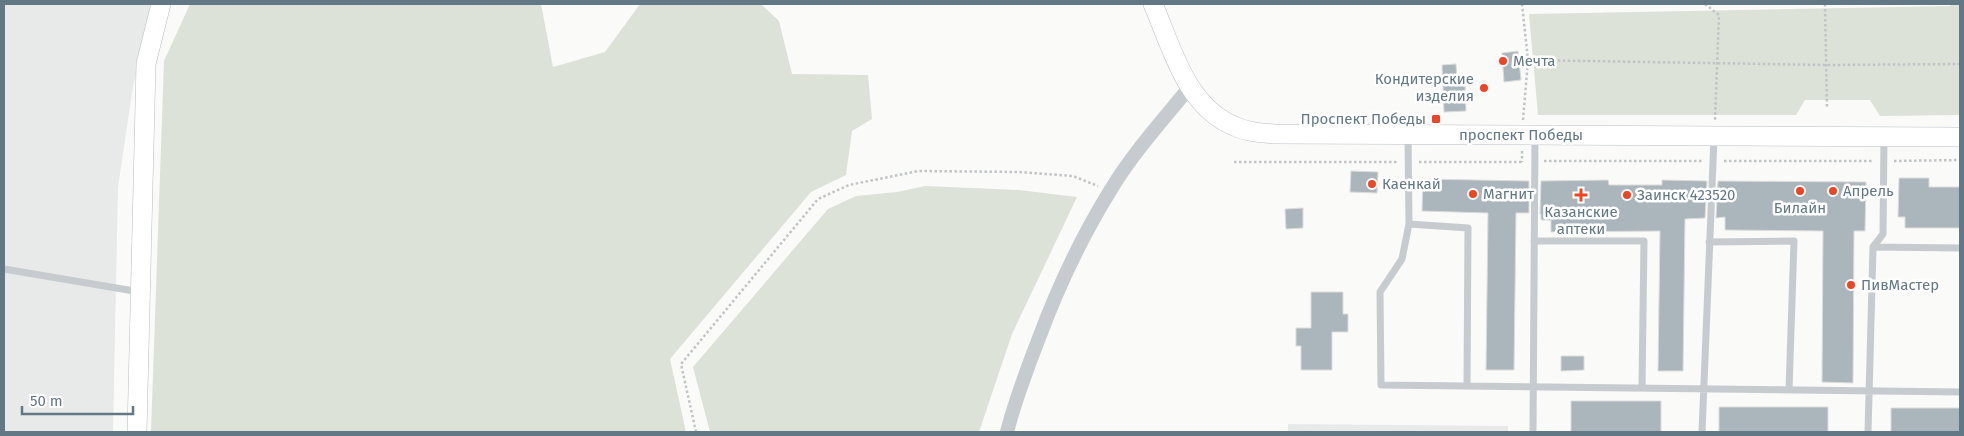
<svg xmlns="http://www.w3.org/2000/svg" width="1964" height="436" font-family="'Fira Sans',sans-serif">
<rect width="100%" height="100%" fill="#fafaf8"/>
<path fill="#e8eae9" d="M 4,4 L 153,4 L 133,87 L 118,187 L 113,432 L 4,432 Z
M 1288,424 L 1508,426 L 1508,432 L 1288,432 Z"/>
<path fill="#dce2d8" d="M 190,4 L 541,4 L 553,67 L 605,52 L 640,4 L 761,4 L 779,21 L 792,74 L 868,75 L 872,119 L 852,131 L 846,175 L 811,192 L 670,359 L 686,432 L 151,432 L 164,61 Z
M 1952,4 L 1960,4 L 1960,115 L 1880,116 L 1870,100 L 1805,100 L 1796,115 L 1538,115 L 1529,14 L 1950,6 Z
M 925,186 L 1019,190 L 1077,197 L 1012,334 L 979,432 L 710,432 L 693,367 L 828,209 L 856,196 L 897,192 Z"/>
<path fill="#abb6bc" stroke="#dcdcda" d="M 1518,51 L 1521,80 L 1504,82 L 1502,53 Z
M 1456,64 L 1457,83 L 1465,82 L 1466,111 L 1444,112 L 1442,65 Z
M 1351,171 L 1378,172 L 1377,193 L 1350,192 Z
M 1899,178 L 1929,178 L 1929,187 L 1960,187 L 1960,228 L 1905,228 L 1905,217 L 1898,217 Z
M 1423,179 L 1529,181 L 1529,213 L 1516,213 L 1514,370 L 1486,370 L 1488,213 L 1422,211 Z
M 1608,180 L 1609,185 L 1662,185 L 1662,180 L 1707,181 L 1705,218 L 1685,219 L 1683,371 L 1658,371 L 1660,231 L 1551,232 L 1551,220 L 1541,220 L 1541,214 L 1540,214 L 1541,181 Z
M 1718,181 L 1866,182 L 1865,231 L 1854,231 L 1853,383 L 1822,382 L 1823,231 L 1725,230 L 1725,217 L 1716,218 Z
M 1303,208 L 1303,228 L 1286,229 L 1285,209 Z
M 1311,292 L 1343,292 L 1343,314 L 1348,314 L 1348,332 L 1332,332 L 1332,370 L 1301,370 L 1301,346 L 1296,346 L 1296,328 L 1311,328 Z
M 1561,356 L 1584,356 L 1584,370 L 1561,371 Z
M 1571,401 L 1661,401 L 1661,432 L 1571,432 Z
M 1719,407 L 1828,407 L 1828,432 L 1719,432 Z
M 1891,408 L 1960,408 L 1960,432 L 1891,432 Z"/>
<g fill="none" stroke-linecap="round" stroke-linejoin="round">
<defs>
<path id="secondary" d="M 1153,4 C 1172,48 1186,106 1234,126 C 1247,132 1261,133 1275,134 L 1960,137
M 137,432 L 146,64 L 161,4"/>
</defs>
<use href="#secondary" stroke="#b7bec3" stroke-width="20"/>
<path stroke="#c1c4c6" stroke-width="2.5" stroke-dasharray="2.5 2.5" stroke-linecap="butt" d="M 1522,4 L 1528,60
M 1705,4 L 1719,15 L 1715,120
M 1825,4 L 1827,109
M 1523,120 L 1528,60 L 1826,65 L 1960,64
M 1522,151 L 1522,162
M 1544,161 L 1704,161
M 1724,161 L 1874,161
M 1894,161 L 1960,160
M 1234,162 L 1399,162
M 1419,162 L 1524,162
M 696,432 L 681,364 L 818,199 L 849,185 L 918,171 L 1019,172 L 1073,176 L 1098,186"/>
<path stroke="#c5cbce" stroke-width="7" d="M 1408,135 L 1409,224 L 1402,259 L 1380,292 L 1381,385 L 1960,392
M 1409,224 L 1468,228 L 1467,386
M 1534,241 L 1644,241 L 1642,388
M 1709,242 L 1794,241 L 1789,390
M 1873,247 L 1960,248
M 4,269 L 140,292
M 1533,432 L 1535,136
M 1702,432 L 1714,138
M 1868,432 L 1873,247 L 1883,234 L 1884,137"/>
<path stroke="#c5cbce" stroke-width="14" d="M 1007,432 C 1015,400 1027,369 1039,338 C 1058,287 1081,238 1110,191 C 1132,154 1162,121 1189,88"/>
<use href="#secondary" stroke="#fff" stroke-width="19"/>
</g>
<g fill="#f04422" stroke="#fff" stroke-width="2">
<circle cx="1503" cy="61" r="5"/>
<circle cx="1484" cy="88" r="5"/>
<rect x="1431" y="114" width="10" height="10" rx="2.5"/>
<circle cx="1372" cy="184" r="5"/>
<circle cx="1800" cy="191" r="5"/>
<circle cx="1833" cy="191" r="5"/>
<circle cx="1473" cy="194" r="5"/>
<path d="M1578.5 187.5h5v5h5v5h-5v5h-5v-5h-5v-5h5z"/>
<circle cx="1627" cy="195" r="5"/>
<circle cx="1851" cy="285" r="5"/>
</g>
<g text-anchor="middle" stroke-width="5" stroke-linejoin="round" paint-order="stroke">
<g font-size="15" fill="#637885" stroke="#fff" text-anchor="start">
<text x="1513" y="66">Мечта</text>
<text x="1474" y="84" text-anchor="end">Кондитерские<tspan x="1474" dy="17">изделия</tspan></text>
<text x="1426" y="124" text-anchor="end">Проспект Победы</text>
<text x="1382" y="189">Каенкай</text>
<text x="1843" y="196">Апрель</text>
<text x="1483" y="199">Магнит</text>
<text x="1637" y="200">Заинск 423520</text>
<text x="1800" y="213" text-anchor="middle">Билайн</text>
<text x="1581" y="217" text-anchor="middle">Казанские<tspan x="1581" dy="17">аптеки</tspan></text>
<text x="1861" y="290">ПивМастер</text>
</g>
<g font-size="15" fill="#637885" stroke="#fff">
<text x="1521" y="140">проспект Победы</text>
</g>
</g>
<rect width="1964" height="436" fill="none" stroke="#637885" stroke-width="10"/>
<path d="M22 406v8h111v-8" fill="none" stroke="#637885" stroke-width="2.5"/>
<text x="30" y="406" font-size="15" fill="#637885" stroke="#ffffff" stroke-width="4" paint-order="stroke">50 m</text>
</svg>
